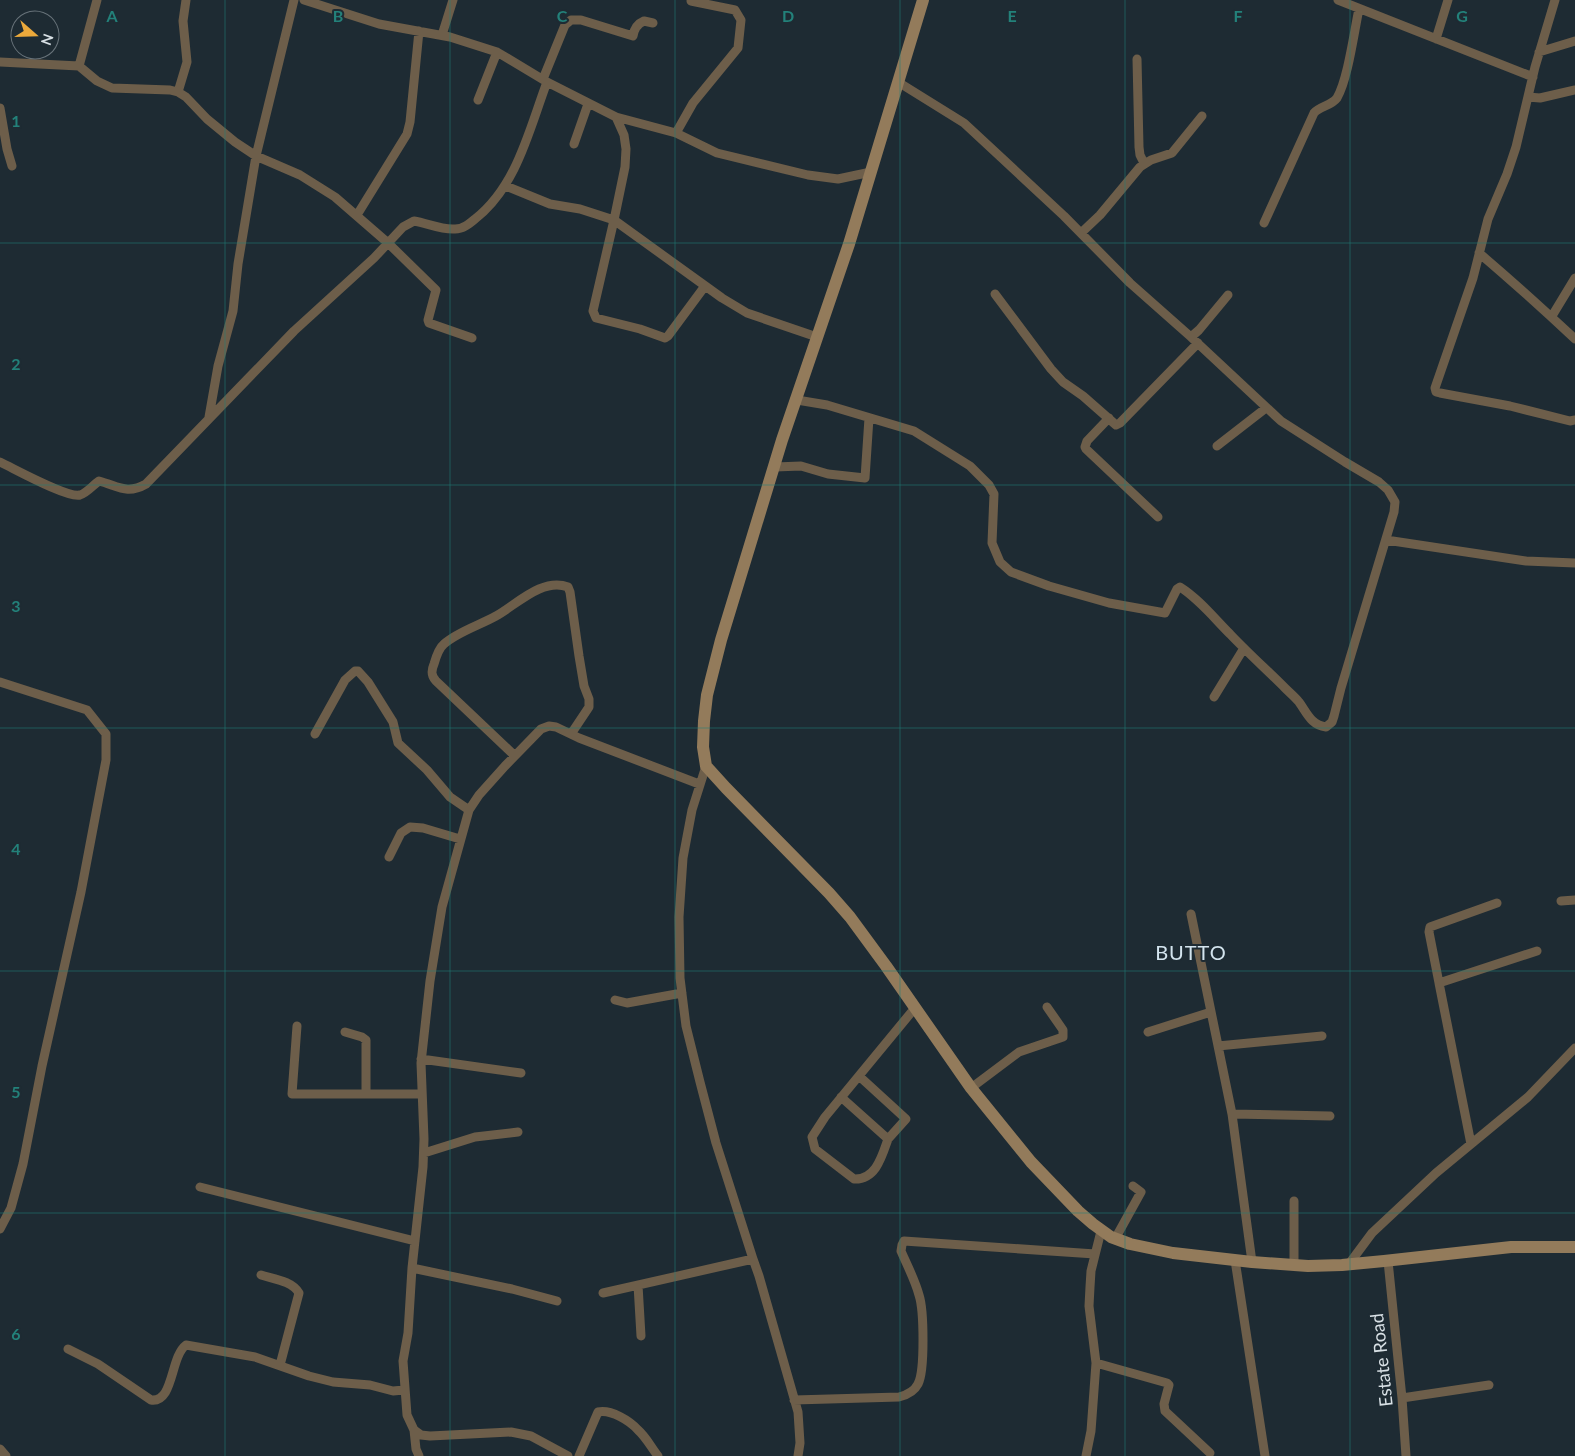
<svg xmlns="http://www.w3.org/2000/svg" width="1575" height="1456" font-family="Lato,sans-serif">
<rect width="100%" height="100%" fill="#1e2b33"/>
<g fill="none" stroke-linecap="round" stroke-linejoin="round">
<path stroke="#6d5e4a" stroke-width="9" d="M 304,0 L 379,24 L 450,37 L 497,52 L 547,82 L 616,117 L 624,135 L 626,149 L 625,167 L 614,220 L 722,298 L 747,313 L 817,337
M 1338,0 L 1533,77
M 1555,0 L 1535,67 L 1516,147 L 1507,174 L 1488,219 L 1473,278 L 1435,388 L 1436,392 L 1440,393 L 1510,406 L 1570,421 L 1575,420
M 442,35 L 453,0
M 1436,39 L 1448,0
M 1539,52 L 1575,41
M 1137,59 L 1139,147 L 1140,155 L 1144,163
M 0,62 L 79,66 L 97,81 L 112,88 L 170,90 L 178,92 L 186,97 L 207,119 L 235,142 L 256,156 L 300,175 L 335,197 L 388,243 L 436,290 L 428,320 L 429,323 L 472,338
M 79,66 L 97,0
M 543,79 L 565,25 L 571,20 L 581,20 L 633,36 C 634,29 637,24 644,21 L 653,23
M 178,92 L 187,62 L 183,21 L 186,0
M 1528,97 L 1540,98 L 1575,90
M 478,100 L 497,52
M 0,108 L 7,149 L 12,166
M 616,117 L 676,133 L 717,153 L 808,175 L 838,179 L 871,172
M 676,133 L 693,103 L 738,48 L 741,20 L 735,10 L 691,1
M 574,144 L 588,104
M 506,186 L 550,204 L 580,209 L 614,220 L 593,311 L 596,318 L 640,329 L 665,338 L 668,336 L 705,286
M 357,215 L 407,134 L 410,122 L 419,31
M 1264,223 L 1314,113 C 1320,106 1331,106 1337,98 C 1348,79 1354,32 1359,9
M 1081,233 L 1100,215 L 1140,167 L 1151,160 L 1172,153 L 1202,116
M 1479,253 C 1512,281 1544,310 1575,339
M 995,294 L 1051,369 L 1063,382 L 1083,396 L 1116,425 L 1120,423 L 1198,343
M 1552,316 L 1575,278
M 1191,337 L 1199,330 L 1228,295
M 797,400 L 827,405 L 914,431 L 970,466 L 989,485 L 994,494 L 992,543 L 1000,562 L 1011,572 L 1049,586 L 1109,603 L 1165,613 L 1177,589 L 1180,587 C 1199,599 1214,618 1230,634 C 1248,653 1267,670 1285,688 C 1290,693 1295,697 1299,702 C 1307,713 1311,725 1326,727 L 1332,722 L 1334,716 L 1341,688 L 1394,512 L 1395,502 L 1388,490 L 1379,482 L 1345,462 L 1281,421 L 1191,337 L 1130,283 L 1064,216 L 964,123 L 898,82
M 209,417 L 218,366 L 233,311 L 238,264 L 256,156 L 294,0
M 1109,418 L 1087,441 L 1085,447 L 1086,449 L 1158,517
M 1217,446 L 1266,408
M 0,462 C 15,469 67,498 80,495 C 87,493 93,485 99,481 C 118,486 127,495 146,484 L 294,331 L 374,258 L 403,227 L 414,221 C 427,223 441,230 455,229 C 463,229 469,224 475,219 C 517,186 529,130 547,82
M 775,467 L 801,466 L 828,474 L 865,478 L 869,418
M 1386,540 L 1526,561 L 1575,563
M 0,682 L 87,710 L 106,734 L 106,760 L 81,892 L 42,1066 L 23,1164 L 11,1208 L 0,1229
M 1214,697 L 1244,648
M 315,734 L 345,680 L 355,671 L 358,671 L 368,682 L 393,722 L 398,743 L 427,770 L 450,797 L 469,810
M 514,755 L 436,681 C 431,676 431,671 434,664 C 436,657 439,648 444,644 C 457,632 480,625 496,616 C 515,606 542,577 568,587 L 570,592 L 579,656 L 584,686 L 589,699 L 589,707 L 571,734
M 706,766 L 692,810 L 683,858 L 679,917 L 680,978 L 686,1026 L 700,1082 L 716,1143 L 753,1259
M 389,857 L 401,833 L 410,827 L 423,828 L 460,839
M 1561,901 L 1575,900
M 1191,914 L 1232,1114 L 1252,1262
M 1439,983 L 1429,932 L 1430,927 L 1497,903
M 615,1000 L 627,1003 L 682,993
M 297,1026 L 292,1094 L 422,1094
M 345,1032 L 362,1037 L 366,1040 L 366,1094
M 1148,1032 L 1211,1012
M 1218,1046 L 1322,1036
M 421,1059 L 521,1073
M 971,1088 L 1019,1052 L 1063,1037 L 1063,1030 L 1047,1007
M 841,1097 L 888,1139 L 906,1119 L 859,1076
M 1232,1114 L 1330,1116
M 888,1139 C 882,1156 876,1180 854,1179 L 815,1149 L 812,1137 L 825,1117 L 914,1009
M 1471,1144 L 1439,983 L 1537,951
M 424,1153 L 475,1137 L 518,1132
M 200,1187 L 415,1241
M 1115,1239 L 1141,1192 L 1133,1186
M 1235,1260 L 1265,1456
M 1388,1261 L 1402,1398 L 1406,1456
M 1294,1264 L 1294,1201
M 1349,1264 L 1372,1233 L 1436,1173 L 1528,1097 L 1575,1048
M 412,1268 L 512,1289 L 557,1301
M 261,1275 C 274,1279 292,1281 299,1293 L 280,1365
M 638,1285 L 641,1336
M 603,1293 L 753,1259 L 759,1276 L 798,1412 L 800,1443 L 798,1456
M 68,1349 L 98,1364 L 151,1400 C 174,1403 170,1357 186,1345 L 255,1357 L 309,1376 L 333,1382 L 370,1385 L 393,1391 L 404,1390
M 1096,1363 L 1167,1383 L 1169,1385 L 1164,1404 L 1165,1411 L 1210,1453
M 1402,1398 L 1489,1385
M 794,1400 L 899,1397 C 907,1395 914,1392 918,1384 C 925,1371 924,1310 919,1295 C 915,1280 907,1265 901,1251 L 902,1245 L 904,1241 L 1095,1254
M 414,1430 L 416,1449 L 419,1456
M 0,1449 L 6,1456
M 568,1456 L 531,1436 L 511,1432 L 430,1436 L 421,1435 L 414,1430 L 407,1415 L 403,1361 L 408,1333 L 412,1268 L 423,1167 L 424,1139 L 421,1063 L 430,981 L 442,907 L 469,810 L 479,795 L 505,766 L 541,729 L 549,726 L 556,727 L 579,738 L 699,784
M 579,1456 L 598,1412 C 611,1409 630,1421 638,1430 C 646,1437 651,1447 658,1456
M 1086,1456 L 1091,1431 L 1096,1363 L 1089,1306 L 1090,1287 L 1091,1271 L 1101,1231"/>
<path stroke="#937b5b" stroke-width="12" d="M 923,0 L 849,244 L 782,440 L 721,640 L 707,695 L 704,721 L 703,747 L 706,766 L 726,788 L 829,893 L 850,917 L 886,966 L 971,1088 L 1031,1162 L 1078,1211 L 1093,1224 L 1111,1237 L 1130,1244 L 1173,1253 L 1252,1262 L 1308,1266 L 1342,1265 L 1384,1261 L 1511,1247 L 1575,1247"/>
</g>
<path fill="none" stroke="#23817a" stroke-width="1" stroke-opacity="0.55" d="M 225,0 L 225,1456M 450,0 L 450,1456M 675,0 L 675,1456M 900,0 L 900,1456M 1125,0 L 1125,1456M 1350,0 L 1350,1456M 0,243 L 1575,243M 0,485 L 1575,485M 0,728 L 1575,728M 0,971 L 1575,971M 0,1213 L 1575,1213"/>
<g text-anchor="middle" stroke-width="4" stroke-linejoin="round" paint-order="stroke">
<g font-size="18" fill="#d8e0e5" stroke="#1e2b33">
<text transform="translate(1382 1360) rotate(-96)" y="6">Estate Road</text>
</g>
<g font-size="20" letter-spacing="1" fill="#d3e4ee" stroke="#1e2b33">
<text x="1191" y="960">BUTTO</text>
</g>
</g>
<g font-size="16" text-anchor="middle" font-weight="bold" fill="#23817a" stroke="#1e2b33" stroke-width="4" stroke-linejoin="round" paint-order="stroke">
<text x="112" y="22">A</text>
<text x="338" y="22">B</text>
<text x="562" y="22">C</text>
<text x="788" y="22">D</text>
<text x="1012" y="22">E</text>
<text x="1238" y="22">F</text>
<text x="1462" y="22">G</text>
<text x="16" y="127">1</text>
<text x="16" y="370">2</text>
<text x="16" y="612">3</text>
<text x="16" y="855">4</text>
<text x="16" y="1098">5</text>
<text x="16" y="1340">6</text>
</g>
<g transform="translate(35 35) rotate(110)"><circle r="24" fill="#1e2b33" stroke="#68737a"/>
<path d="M0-4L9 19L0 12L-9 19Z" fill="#eca93b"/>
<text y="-8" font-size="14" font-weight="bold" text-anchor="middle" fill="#d8e0e5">N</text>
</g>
</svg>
